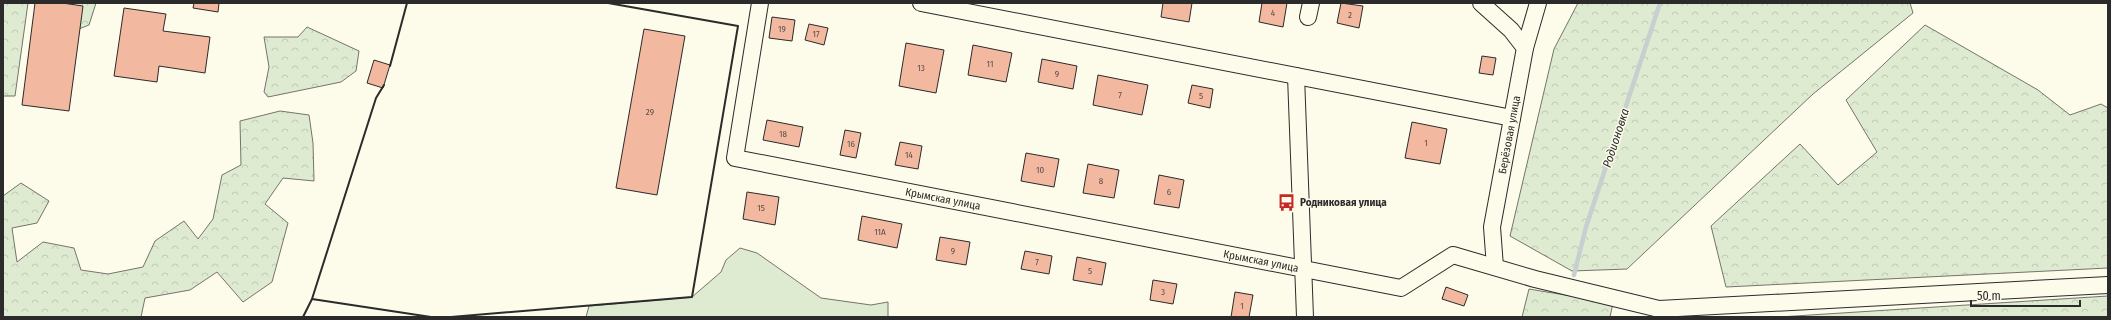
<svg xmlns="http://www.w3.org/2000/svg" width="2111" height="320" font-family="'Fira Sans Condensed',sans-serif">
<defs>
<pattern id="forest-crowns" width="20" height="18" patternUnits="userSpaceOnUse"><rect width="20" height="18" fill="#deebd1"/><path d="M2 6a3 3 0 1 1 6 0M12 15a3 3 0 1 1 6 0" fill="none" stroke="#bfcab4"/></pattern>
</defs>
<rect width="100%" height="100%" fill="#fdfbea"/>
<path fill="#deebd1" stroke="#74746e" d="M 740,248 L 757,253 L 821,298 L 871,305 L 888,302 L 888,317 L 586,317 L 589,306 L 692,297 L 721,272 L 726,260 Z"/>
<path fill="url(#forest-crowns)" stroke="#74746e" d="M 3,3 L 28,3 L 15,96 L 3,96 Z
M 74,3 L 96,3 L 89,25 L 76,30 Z
M 1578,3 L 1910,3 L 1913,13 L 1813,94 L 1627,269 L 1572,271 L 1510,236 L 1554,49 Z
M 1925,25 L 2038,90 L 2070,115 L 2101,104 L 2108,108 L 2108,268 L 1726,287 L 1711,226 L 1800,144 L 1838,185 L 1877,152 L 1846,100 Z
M 307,27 L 359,51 L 356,71 L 341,82 L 268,97 L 264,92 L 269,67 L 264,37 L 298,37 Z
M 280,111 L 309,115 L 313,143 L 314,181 L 283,178 L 265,204 L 288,223 L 272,282 L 243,302 L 217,272 L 190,290 L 145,298 L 141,317 L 3,317 L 3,196 L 21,183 L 49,201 L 37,223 L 12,228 L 17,262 L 43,242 L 74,248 L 81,270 L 108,274 L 143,267 L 155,241 L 184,221 L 198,239 L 213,219 L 222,175 L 241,165 L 240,121 Z
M 1529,289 L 1613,303 L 1610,317 L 1522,317 Z
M 2108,296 L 2108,317 L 1779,317 Z"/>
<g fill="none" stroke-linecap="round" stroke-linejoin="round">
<path stroke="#c7d0d0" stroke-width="4.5" d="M 1574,275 L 1586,227 L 1660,3"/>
</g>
<path fill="#f2b8a0" stroke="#2b2b2b" d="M 35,3 L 62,3 L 83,6 L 69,111 L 22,105 Z
M 194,3 L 219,3 L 218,12 L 193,8 Z
M 1163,3 L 1192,3 L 1189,22 L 1161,17 Z
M 1262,3 L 1287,3 L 1283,27 L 1259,22 Z
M 1341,3 L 1363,6 L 1359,28 L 1337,23 Z
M 124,8 L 166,14 L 163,31 L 210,37 L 205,73 L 159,66 L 157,82 L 114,76 Z
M 772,17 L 795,20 L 792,41 L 769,38 Z
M 809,24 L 828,28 L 824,45 L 805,40 Z
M 644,29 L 685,36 L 657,195 L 616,188 Z
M 906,43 L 944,50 L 936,93 L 899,86 Z
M 973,45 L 1012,53 L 1006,82 L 968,75 Z
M 1482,56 L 1496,58 L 1493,75 L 1479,73 Z
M 1042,59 L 1077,66 L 1073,89 L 1038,82 Z
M 374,60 L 390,65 L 383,88 L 367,83 Z
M 1098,75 L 1148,85 L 1142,115 L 1093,105 Z
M 1192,85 L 1213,89 L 1210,108 L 1188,103 Z
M 767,120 L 803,127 L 799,147 L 763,140 Z
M 1412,122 L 1447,129 L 1440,164 L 1405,158 Z
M 845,130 L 861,133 L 856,158 L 840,155 Z
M 900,142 L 922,146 L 918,169 L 895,165 Z
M 1026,153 L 1059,159 L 1054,187 L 1021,181 Z
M 1088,164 L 1119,170 L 1114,198 L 1083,193 Z
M 1159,175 L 1184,180 L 1179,208 L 1154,204 Z
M 747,192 L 779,197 L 775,225 L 743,219 Z
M 862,216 L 902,224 L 897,248 L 858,240 Z
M 940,237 L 970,242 L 966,265 L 936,260 Z
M 1025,251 L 1052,256 L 1049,274 L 1021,269 Z
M 1077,257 L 1106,263 L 1102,285 L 1073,280 Z
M 1153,280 L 1177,284 L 1173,304 L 1150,300 Z
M 1446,287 L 1468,295 L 1464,306 L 1442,299 Z
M 1235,292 L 1253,295 L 1249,317 L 1231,317 Z"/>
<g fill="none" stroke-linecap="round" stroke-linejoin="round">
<defs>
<g id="minor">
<path id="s1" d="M 760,3 L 735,158 L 1401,288 L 1453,255 L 1535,279 L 1659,309 L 2108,285"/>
<path d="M 921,3 L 1512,118"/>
<path d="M 1481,3 L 1511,30 L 1525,48"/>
<path d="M 1308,17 L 1311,3"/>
<path d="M 1296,76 L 1305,317"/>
<path id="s2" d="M 1495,267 L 1492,227 L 1525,48 L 1538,3"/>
</g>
</defs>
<use href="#minor" stroke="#2b2b2b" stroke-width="18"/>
<use href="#minor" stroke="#fdfbea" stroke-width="16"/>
<path stroke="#2b2b2b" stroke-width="2" d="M 390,66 L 407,3
M 312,299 L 376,98 L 384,85
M 303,317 L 312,299 L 431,317
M 451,317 L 692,297 L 738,26 L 608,3"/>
</g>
<defs>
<symbol id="bus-bare" viewBox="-9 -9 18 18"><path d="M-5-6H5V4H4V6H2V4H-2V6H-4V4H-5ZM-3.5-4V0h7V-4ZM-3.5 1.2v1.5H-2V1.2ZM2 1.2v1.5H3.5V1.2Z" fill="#c62828" stroke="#fdfbea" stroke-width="2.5" paint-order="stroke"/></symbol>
</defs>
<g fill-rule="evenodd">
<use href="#bus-bare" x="1274" y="190" width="25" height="25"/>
</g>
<g text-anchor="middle" stroke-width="3" stroke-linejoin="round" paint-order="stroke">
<g font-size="9" fill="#5d4e48">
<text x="1273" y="16">4</text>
<text x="1350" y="18">2</text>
<text x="782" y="32">19</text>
<text x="816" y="37">17</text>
<text x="990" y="67">11</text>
<text x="921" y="71">13</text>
<text x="1057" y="77">9</text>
<text x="1120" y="98">7</text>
<text x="1201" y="99">5</text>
<text x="650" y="115">29</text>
<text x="783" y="137">18</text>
<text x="1426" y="146">1</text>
<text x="851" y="147">16</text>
<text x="909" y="158">14</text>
<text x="1040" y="173">10</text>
<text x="1101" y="184">8</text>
<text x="1169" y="195">6</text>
<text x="761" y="211">15</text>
<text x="880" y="235">11А</text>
<text x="953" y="254">9</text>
<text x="1037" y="265">7</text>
<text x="1090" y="274">5</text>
<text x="1163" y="295">3</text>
<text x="1242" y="309">1</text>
</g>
<g font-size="11" fill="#2b2b2b" stroke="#fdfbea">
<text dy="4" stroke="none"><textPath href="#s2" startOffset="134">Берёзовая улица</textPath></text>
<text dy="4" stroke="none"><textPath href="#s1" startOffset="369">Крымская улица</textPath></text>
<text dy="4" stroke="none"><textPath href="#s1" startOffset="693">Крымская улица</textPath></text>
</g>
<g font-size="11" font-weight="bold" fill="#2b2b2b" stroke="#fdfbea" text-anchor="start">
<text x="1300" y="206">Родниковая улица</text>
</g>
<g font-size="12" font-style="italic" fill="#2b2b2b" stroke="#fdfbea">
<text transform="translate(1616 138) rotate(-72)" y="4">Родионовка</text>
</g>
</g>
<rect width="2111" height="320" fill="none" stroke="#2b2b2b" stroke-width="8"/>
<path d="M1971 300v6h109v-6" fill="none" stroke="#2b2b2b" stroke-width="2"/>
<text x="1977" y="300" font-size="12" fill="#2b2b2b" stroke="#fdfbea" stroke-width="3" paint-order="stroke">50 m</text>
</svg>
